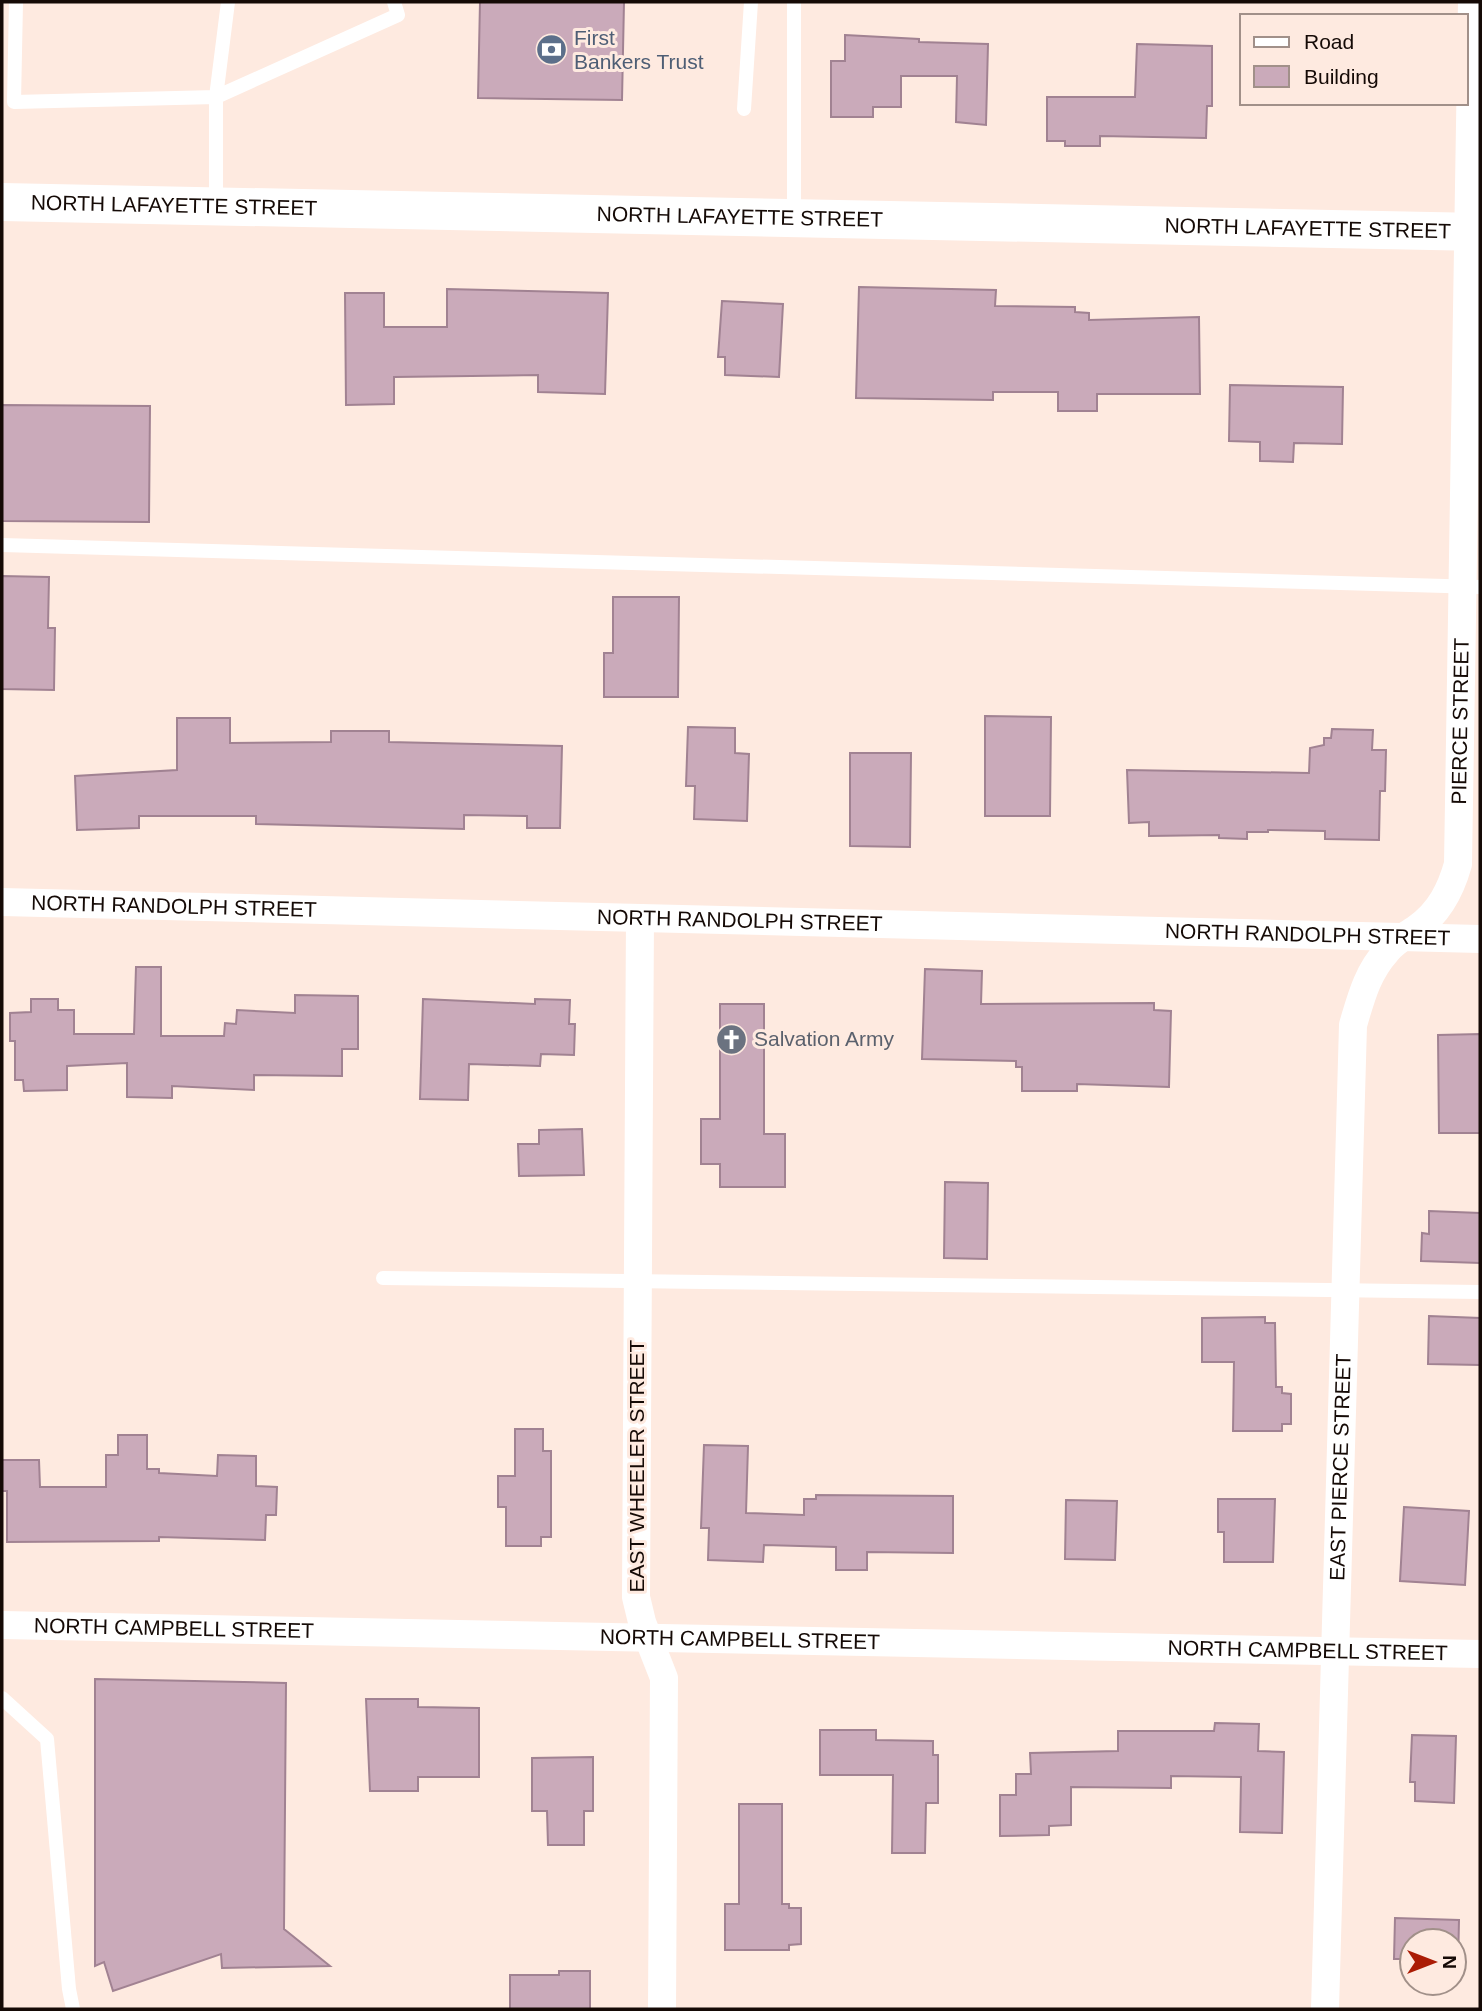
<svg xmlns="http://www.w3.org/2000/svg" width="1482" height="2011" font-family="Helvetica,sans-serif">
<rect width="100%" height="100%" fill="#feeae0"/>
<path fill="#caaaba" stroke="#a18292" stroke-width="2" d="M 480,2 L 624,2 L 622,100 L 478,98 Z
M 845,35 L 919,39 L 919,42 L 988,44 L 986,125 L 956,122 L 957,76 L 901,76 L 901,107 L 873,107 L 873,117 L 831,117 L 831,61 L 845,61 Z
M 1137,44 L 1212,46 L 1212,106 L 1207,106 L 1206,138 L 1100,136 L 1100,146 L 1065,146 L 1065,141 L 1047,141 L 1047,97 L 1135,97 Z
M 859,287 L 996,290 L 995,306 L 1075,307 L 1075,312 L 1089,313 L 1089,320 L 1199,317 L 1200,394 L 1097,394 L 1097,411 L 1058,411 L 1058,392 L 993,392 L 993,400 L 856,398 Z
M 447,289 L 608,293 L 605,394 L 538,392 L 538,375 L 394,377 L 394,404 L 346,405 L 345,293 L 384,293 L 384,327 L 447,327 Z
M 722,301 L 783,304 L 779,377 L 725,375 L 725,357 L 718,357 Z
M 1230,385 L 1343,387 L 1342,444 L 1294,443 L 1293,462 L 1260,461 L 1260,442 L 1229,441 Z
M 2,405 L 150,406 L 149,522 L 2,521 Z
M 2,576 L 49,577 L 48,628 L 55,628 L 54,690 L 2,689 Z
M 613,597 L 679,597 L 678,697 L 604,697 L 604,653 L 613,653 Z
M 985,716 L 1051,717 L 1050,816 L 985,816 Z
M 177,718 L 230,718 L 230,743 L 331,742 L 331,731 L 389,731 L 389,742 L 562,746 L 560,828 L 527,828 L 527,816 L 464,815 L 464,829 L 256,824 L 256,816 L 139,816 L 139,828 L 77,830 L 75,776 L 177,770 Z
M 688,727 L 735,728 L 735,753 L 749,754 L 747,821 L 694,819 L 695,786 L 686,786 Z
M 1332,729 L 1373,730 L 1372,750 L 1386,750 L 1385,791 L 1380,791 L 1379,840 L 1325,839 L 1325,831 L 1268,830 L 1268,832 L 1247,832 L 1247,839 L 1219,838 L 1219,835 L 1149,836 L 1149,822 L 1129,823 L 1127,770 L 1309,773 L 1310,748 L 1324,745 L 1324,738 L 1331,738 Z
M 850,753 L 911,753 L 910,847 L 850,846 Z
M 136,967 L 161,967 L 161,1036 L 224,1036 L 225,1023 L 236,1024 L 237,1010 L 295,1013 L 295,995 L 358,996 L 358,1049 L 342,1049 L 342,1076 L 254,1075 L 254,1090 L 172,1086 L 172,1098 L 127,1097 L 127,1063 L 67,1066 L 67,1090 L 24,1091 L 23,1080 L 15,1080 L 15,1041 L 10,1041 L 10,1013 L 31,1012 L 31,999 L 58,999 L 58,1010 L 74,1010 L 74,1034 L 134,1034 Z
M 925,969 L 982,971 L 981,1004 L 1154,1003 L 1154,1010 L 1171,1011 L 1169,1087 L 1077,1084 L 1077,1091 L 1022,1091 L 1022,1067 L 1016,1067 L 1016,1061 L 922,1059 Z
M 423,999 L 535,1004 L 535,999 L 570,1000 L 569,1024 L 575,1024 L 574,1055 L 541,1054 L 540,1066 L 469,1064 L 468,1100 L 420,1099 Z
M 720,1004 L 764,1004 L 764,1134 L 785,1134 L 785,1187 L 720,1187 L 720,1164 L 701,1164 L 701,1119 L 720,1119 Z
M 1480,1034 L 1480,1133 L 1439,1133 L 1438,1035 Z
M 582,1129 L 584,1175 L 519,1176 L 518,1144 L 539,1144 L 539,1130 Z
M 945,1182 L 988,1183 L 987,1259 L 944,1258 Z
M 1429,1211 L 1480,1213 L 1480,1263 L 1421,1261 L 1422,1233 L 1429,1234 Z
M 1429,1316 L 1480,1318 L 1480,1365 L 1428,1364 Z
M 1265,1317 L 1265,1323 L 1275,1323 L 1276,1387 L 1282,1387 L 1282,1393 L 1291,1394 L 1291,1424 L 1282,1424 L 1282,1431 L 1233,1431 L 1234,1362 L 1202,1362 L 1202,1318 Z
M 515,1429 L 543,1429 L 543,1451 L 551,1451 L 551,1537 L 541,1537 L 541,1546 L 506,1546 L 506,1507 L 498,1507 L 498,1476 L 515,1476 Z
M 118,1435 L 147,1435 L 147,1469 L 159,1469 L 159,1473 L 217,1476 L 218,1455 L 256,1456 L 256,1486 L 277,1487 L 276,1515 L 266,1515 L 265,1540 L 159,1537 L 159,1541 L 7,1542 L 7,1491 L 2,1491 L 2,1460 L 39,1460 L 40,1487 L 106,1487 L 106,1455 L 118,1455 Z
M 704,1445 L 748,1446 L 746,1513 L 804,1515 L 804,1499 L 816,1499 L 816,1495 L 953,1496 L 953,1553 L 867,1552 L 867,1570 L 836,1570 L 836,1547 L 764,1545 L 763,1562 L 708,1560 L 709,1528 L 701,1528 Z
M 1218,1499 L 1275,1499 L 1273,1562 L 1224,1562 L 1224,1532 L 1218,1532 Z
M 1066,1500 L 1117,1501 L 1115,1560 L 1065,1559 Z
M 1404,1507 L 1469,1511 L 1465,1585 L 1400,1581 Z
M 95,1679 L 286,1683 L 284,1929 L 330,1966 L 222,1968 L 221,1954 L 113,1991 L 104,1962 L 95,1966 Z
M 366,1699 L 418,1699 L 418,1707 L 479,1708 L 479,1777 L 418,1777 L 418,1791 L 370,1791 Z
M 1215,1723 L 1259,1724 L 1258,1751 L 1284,1752 L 1282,1833 L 1240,1832 L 1241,1777 L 1171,1776 L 1171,1788 L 1071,1787 L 1071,1825 L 1049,1826 L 1049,1835 L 1000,1836 L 1000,1795 L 1016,1795 L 1016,1774 L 1031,1774 L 1030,1753 L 1118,1751 L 1118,1731 L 1214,1731 Z
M 820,1730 L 876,1730 L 876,1740 L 933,1741 L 933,1755 L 938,1755 L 938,1803 L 926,1803 L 925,1853 L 892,1853 L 893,1775 L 820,1775 Z
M 1412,1735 L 1456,1736 L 1454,1803 L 1415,1801 L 1415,1782 L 1410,1782 Z
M 593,1757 L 593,1811 L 584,1811 L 584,1845 L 548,1845 L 547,1811 L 532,1811 L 532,1758 Z
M 739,1804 L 782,1804 L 782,1904 L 789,1904 L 789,1908 L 801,1908 L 801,1944 L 789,1945 L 789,1950 L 725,1950 L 725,1904 L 739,1904 Z
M 1395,1918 L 1459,1920 L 1458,1966 L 1454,1966 L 1454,1941 L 1412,1941 L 1412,1965 L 1407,1964 L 1407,1959 L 1394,1959 Z
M 559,1971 L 590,1971 L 590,2009 L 510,2009 L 510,1975 L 559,1975 Z"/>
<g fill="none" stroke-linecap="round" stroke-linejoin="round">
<path stroke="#fff" stroke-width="14" d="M 16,2 L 14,102 L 216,97 L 398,15 L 394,2
M 794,2 L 794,217
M 744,109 L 751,2
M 216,205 L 216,97 L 228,2
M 2,545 L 1480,587
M 383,1278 L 1480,1292
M 2,1698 L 47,1739 L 69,1989 L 73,2009"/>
<g stroke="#fff" stroke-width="28">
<path id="s1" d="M 2,902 L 1480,939"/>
<path d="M 640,918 L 636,1597 L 642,1622 L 664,1678 L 662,2009"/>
<path id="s2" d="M 2,1625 L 1480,1654"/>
<path id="s3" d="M 1325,2009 L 1353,1025 C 1361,998 1367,973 1387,951 C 1396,940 1406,936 1417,928 C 1440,912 1451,889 1458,864 L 1472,2"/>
</g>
<path stroke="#fff" stroke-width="38" id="s4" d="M 2,202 L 1480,232"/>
</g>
<defs>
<symbol id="bank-disc" viewBox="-11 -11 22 22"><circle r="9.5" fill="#5c6f8a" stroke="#feeae0"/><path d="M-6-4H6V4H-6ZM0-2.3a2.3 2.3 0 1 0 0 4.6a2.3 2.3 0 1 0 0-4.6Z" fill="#fff"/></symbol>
<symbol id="church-disc" viewBox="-11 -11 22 22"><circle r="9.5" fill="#6b7280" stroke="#feeae0"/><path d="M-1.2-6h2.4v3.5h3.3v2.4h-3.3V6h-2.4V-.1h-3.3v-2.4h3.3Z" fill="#fff"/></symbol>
</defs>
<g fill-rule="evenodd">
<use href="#bank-disc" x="534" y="32" width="35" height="35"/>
<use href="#church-disc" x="714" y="1022" width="35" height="35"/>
</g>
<g text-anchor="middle" stroke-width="6" stroke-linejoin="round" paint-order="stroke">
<g font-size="21" fill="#4e5e75" stroke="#feeae0" text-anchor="start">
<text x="574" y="45">First<tspan x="574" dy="24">Bankers Trust</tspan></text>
</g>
<g font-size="21" fill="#150a06" stroke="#feeae0">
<text dy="7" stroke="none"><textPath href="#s4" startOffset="172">NORTH LAFAYETTE STREET</textPath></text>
<text dy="7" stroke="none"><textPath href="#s4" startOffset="738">NORTH LAFAYETTE STREET</textPath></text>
<text dy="7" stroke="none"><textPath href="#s4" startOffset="1306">NORTH LAFAYETTE STREET</textPath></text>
<text dy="7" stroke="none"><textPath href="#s3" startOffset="1325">PIERCE STREET</textPath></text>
<text dy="7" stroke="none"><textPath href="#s1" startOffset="172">NORTH RANDOLPH STREET</textPath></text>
<text dy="7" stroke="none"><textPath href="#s1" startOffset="738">NORTH RANDOLPH STREET</textPath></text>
<text dy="7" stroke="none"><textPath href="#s1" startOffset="1306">NORTH RANDOLPH STREET</textPath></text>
<text transform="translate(637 1466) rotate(-90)" y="7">EAST WHEELER STREET</text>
<text dy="7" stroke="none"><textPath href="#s3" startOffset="542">EAST PIERCE STREET</textPath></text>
<text dy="7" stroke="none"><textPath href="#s2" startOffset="172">NORTH CAMPBELL STREET</textPath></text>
<text dy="7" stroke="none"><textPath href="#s2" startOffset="738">NORTH CAMPBELL STREET</textPath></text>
<text dy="7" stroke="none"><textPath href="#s2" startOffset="1306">NORTH CAMPBELL STREET</textPath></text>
</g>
<g font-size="21" fill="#5b616d" stroke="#feeae0" text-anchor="start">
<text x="754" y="1046">Salvation Army</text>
</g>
</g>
<rect width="1482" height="2011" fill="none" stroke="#150a06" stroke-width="7"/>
<rect x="1240" y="14" width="228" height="91" fill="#feeae0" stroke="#a19089" stroke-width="2"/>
<rect x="1254" y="37" width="35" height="10" fill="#ffffff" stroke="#a19089" stroke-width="2"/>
<text x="1304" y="49" font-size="21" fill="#150a06">Road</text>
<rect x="1254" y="66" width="35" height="21" fill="#caaaba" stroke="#a19089" stroke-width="2"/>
<text x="1304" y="84" font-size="21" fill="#150a06">Building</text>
<g transform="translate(1433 1962) rotate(90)"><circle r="33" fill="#feeae0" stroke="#a19089" stroke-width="2"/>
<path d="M0-5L12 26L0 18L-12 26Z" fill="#ab1c05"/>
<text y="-10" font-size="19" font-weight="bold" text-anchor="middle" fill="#150a06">N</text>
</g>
</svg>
